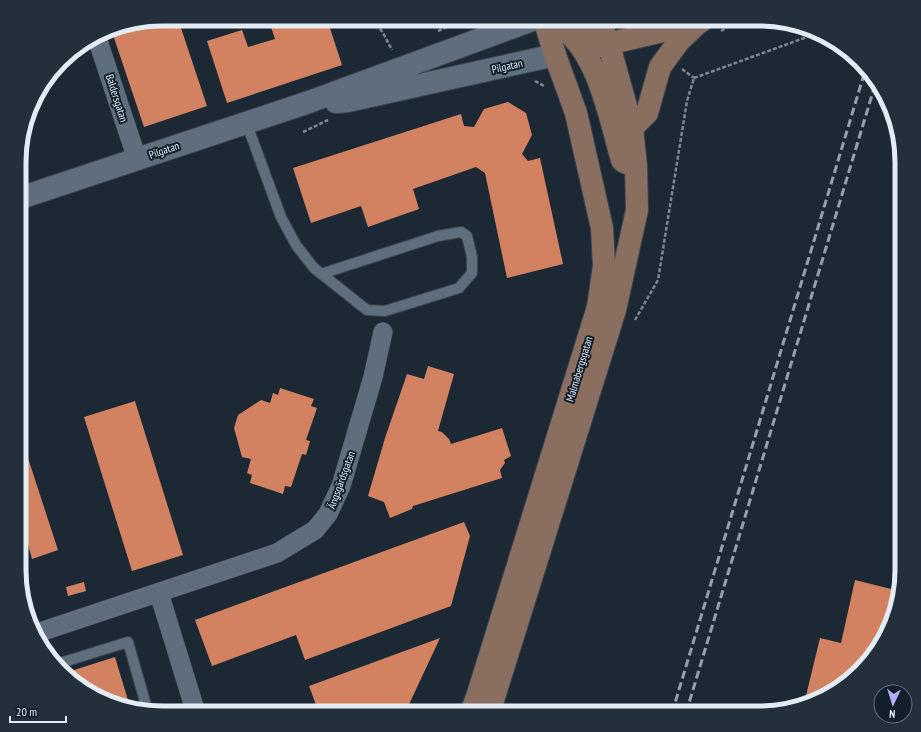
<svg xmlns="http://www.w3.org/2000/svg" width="921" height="732" font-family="'PT Sans Narrow',sans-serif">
<rect width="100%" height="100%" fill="#1c2934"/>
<path fill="#d28261" d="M 162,19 L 178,19 L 207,106 L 144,127 L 111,29 L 116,27 Z
M 314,19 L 327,19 L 342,65 L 227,103 L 207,41 L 242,30 L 248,47 L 275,39 L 271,27 L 291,20 L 292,25 Z
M 508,102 L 526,113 L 532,135 L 522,154 L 528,161 L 540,158 L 563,264 L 507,278 L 485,173 L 476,167 L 413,189 L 419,209 L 368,227 L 361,206 L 311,223 L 293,168 L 461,114 L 464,126 L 474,127 L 484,109 Z
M 428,366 L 454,374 L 438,431 L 442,432 L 449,439 L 451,444 L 502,428 L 511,456 L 504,460 L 505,463 L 500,470 L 502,478 L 413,506 L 412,509 L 390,518 L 384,502 L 368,496 L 385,438 L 407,374 L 424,379 Z
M 280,388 L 314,399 L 311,406 L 317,408 L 306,440 L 310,441 L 306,455 L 302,454 L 291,487 L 285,486 L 283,494 L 250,483 L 252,475 L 247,473 L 251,459 L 242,457 L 234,428 L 238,415 L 261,400 L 270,403 L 273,393 L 278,395 Z
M 135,401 L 183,555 L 132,571 L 84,417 Z
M 27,455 L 58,550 L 32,559 L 27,541 L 19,544 L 20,457 Z
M 464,522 L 470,536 L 451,606 L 305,660 L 296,635 L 212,666 L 195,620 Z
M 855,580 L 899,591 L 891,625 L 866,664 L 814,702 L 804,704 L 820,638 L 841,643 Z
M 84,582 L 86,591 L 68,596 L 66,587 Z
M 440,638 L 405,713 L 319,713 L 309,686 Z
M 115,657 L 130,707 L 107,702 L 75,682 L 71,671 Z"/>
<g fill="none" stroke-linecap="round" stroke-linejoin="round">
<defs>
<path id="service" d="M 246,122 L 281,217 L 296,245 L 314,268 L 367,310 L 385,311 L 459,288 L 472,273 L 472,257 L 467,236 L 461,232 L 438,236 L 321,274
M 57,664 L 128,642 L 148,712"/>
<path id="minor" d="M 97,38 L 137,159
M 159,593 L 196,713
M 34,634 L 277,553 L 315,530 L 328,514 L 341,486 L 373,377 L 383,332"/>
<path id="tertiary" d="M 336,102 L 348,101 L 555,55
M 20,198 L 309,102 L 535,19"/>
<path id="secondary" d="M 548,19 C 553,22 559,25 564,29 C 599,56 610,119 622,160 L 624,162 L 636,166
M 579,19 L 588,31 L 609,45
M 595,47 L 700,22 L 704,19
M 632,128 L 647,113 L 660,67 L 679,41 L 699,22
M 471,713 L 478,694 L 598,307 L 604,266 L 602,228 L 576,113 L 555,55 L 544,19
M 489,713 L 615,310 L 637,210 L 636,166 L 632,128 L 609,45 L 599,19"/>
</defs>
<use href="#service" stroke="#3a4650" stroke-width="12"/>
<use href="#minor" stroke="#3a4650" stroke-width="20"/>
<use href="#tertiary" stroke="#3a4650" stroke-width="24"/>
<use href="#secondary" stroke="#3a4650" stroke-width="24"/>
<path stroke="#7c8791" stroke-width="2.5" stroke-dasharray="4 2" stroke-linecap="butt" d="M 373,19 L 383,33 L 392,50
M 438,31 L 465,19
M 721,31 L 741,19
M 682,69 L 694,78
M 694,78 L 818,33
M 535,81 L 544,86
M 303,132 L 328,120
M 635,320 L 658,280 L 687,101 L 694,78"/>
<use href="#service" stroke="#5f6e7c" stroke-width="10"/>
<use href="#minor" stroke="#5f6e7c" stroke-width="19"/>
<use href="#tertiary" stroke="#5f6e7c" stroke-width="22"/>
<use href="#secondary" stroke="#8a6e60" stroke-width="22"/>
<path stroke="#95a0a9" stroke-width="3" stroke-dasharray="8 4" stroke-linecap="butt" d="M 672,713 L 865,71
M 686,713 L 875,85"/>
</g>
<g text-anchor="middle" stroke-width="4" stroke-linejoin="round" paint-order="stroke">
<g font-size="11" fill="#e3ecf4" stroke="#121f2a">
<text transform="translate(507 66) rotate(-13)" y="4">Pilgatan</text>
<text transform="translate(117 98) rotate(72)" y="4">Baldersgatan</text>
<text transform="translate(164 150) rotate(-19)" y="4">Pilgatan</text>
<text transform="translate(579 369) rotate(-73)" y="4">Malmabergsgatan</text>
<text transform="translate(341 480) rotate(-70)" y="4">Ängsgärdsgatan</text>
</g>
</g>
<path d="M0 0H921V732H0ZM162 26H759A136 136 0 0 1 895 162V570A136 136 0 0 1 759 706H162A136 136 0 0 1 26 570V162A136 136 0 0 1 162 26Z" fill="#232f3a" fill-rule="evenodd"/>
<path fill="none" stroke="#e3ecf4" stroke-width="5" d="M162 26H759A136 136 0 0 1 895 162V570A136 136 0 0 1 759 706H162A136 136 0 0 1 26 570V162A136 136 0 0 1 162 26Z"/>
<g transform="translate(893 704) rotate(184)"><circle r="19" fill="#121f2a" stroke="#66717b"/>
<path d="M0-3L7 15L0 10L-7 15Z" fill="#b4acf9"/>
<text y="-6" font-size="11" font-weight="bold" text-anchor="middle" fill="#e3ecf4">N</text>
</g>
<path d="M10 716v6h56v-6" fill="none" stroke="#e3ecf4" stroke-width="2"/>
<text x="16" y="716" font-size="12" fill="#e3ecf4" stroke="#121f2a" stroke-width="3" paint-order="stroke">20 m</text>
</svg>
